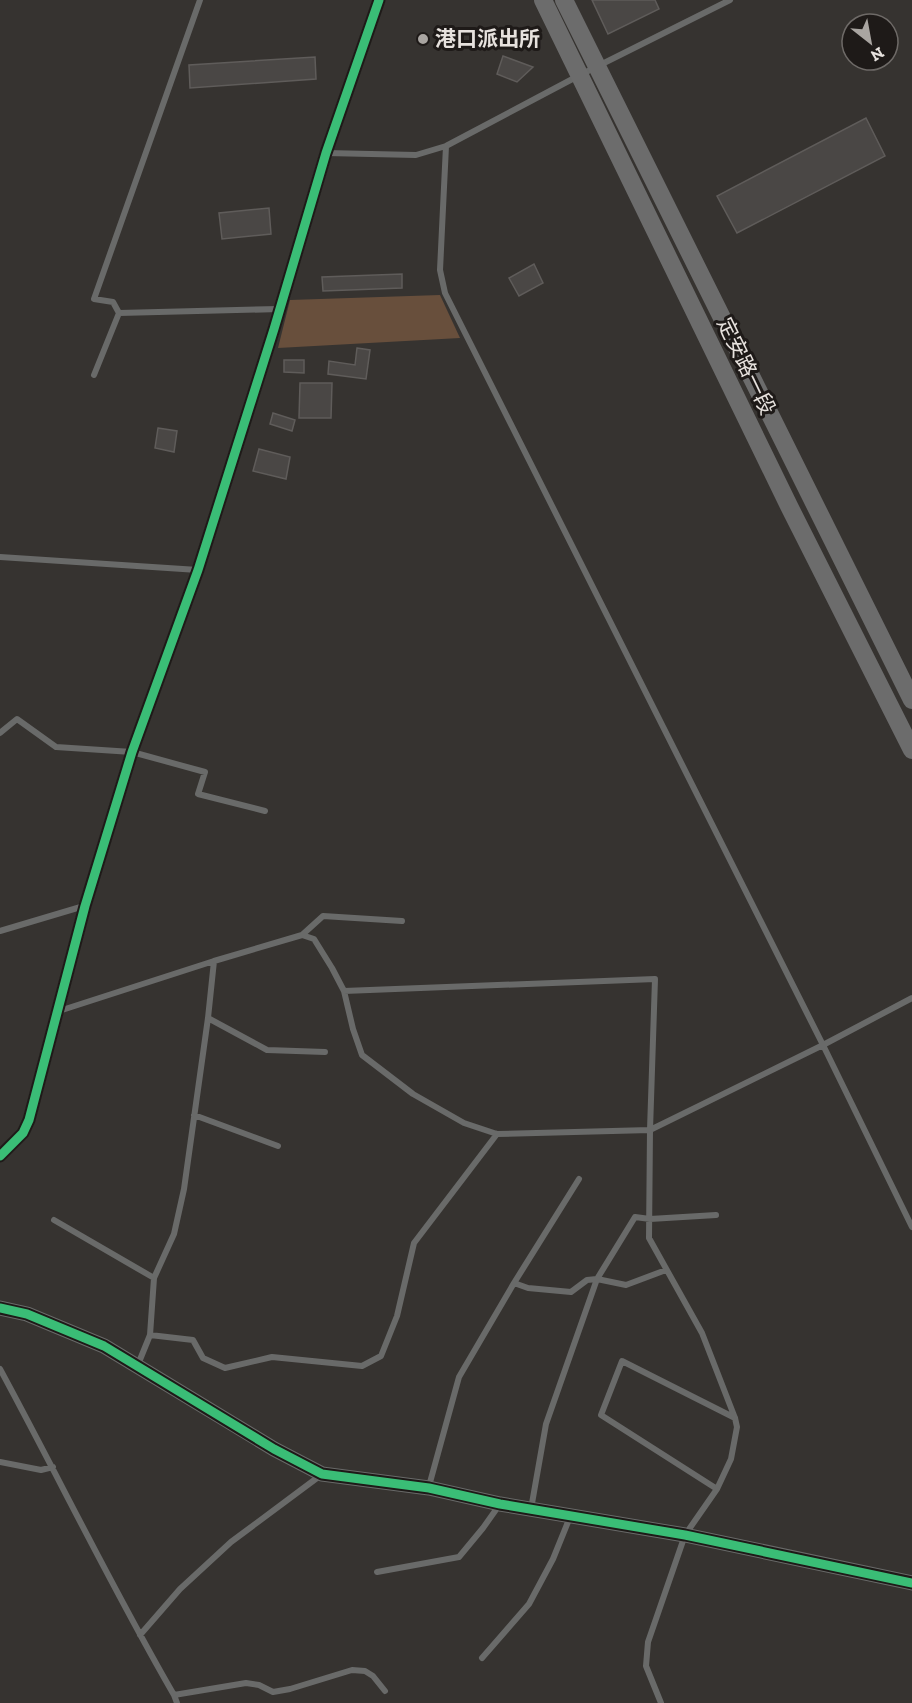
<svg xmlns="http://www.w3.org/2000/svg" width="912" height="1703" font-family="'Zilla Slab','Noto Sans TC',serif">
<rect width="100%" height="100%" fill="#363330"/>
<path fill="#684f3c" d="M 440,295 L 460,338 L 278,348 L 290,300 Z"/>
<path fill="#4a4745" stroke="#5f5c5a" stroke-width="1.5" d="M 592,0 L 655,0 L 659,9 L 608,34 Z
M 503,56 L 533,67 L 517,82 L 497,74 Z
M 315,57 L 316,79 L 190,88 L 189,65 Z
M 866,118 L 885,156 L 737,233 L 717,196 Z
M 269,208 L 271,234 L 222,239 L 219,213 Z
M 534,264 L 543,283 L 519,296 L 509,278 Z
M 402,274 L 402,288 L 323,291 L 322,277 Z
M 357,348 L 370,350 L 366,379 L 328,374 L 329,361 L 355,365 Z
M 284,360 L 304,360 L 304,373 L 284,372 Z
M 300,383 L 332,383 L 331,418 L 299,418 Z
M 273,413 L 295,420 L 292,431 L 270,424 Z
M 158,428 L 177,431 L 174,452 L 155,448 Z
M 259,449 L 290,457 L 286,479 L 253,471 Z"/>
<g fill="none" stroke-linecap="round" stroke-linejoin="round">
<path stroke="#696a69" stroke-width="6" d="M 200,0 L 94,299 L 113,302 L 119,313 L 279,309
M 446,146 L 440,270 L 445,293 L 823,1045 L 912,1227
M 326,153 L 416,155 L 446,146 L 580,75 L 730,0
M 94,375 L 119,313
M 0,557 L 198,570
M 0,733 L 17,719 L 56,747 L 132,752 L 205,772 L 198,794 L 265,811
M 0,931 L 84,906
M 302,935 L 323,916 L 402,921
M 344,991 L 655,979 L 650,1130 L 649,1238 L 702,1333 L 735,1418 L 737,1427 L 731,1459 L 717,1489 L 685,1535 L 648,1642 L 646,1666 L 661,1703
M 59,1011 L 214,961 L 302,935 L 314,939 L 332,968 L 344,991 L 353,1029 L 362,1055 L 413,1094 L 464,1123 L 497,1134 L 650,1130 L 823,1045 L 912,998
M 208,1018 L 267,1050 L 325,1052
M 194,1115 L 278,1146
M 54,1220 L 154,1278
M 514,1283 L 528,1288 L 571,1292 L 587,1280 L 597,1279 L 626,1285 L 666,1270
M 150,1335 L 193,1340 L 203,1358 L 225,1368 L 272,1357 L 362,1366 L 381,1356 L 397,1316 L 414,1243 L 497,1134
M 137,1367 L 150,1335 L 154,1278 L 174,1234 L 184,1189 L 208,1018 L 214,961
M 0,1369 C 59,1478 112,1588 174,1695 L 177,1703
M 0,1462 L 41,1470 L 53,1467
M 429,1486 L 459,1377 L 514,1283 L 579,1179
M 717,1489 L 601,1415 L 622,1361 L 735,1418
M 531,1509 L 546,1424 L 597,1279 L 635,1217 L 650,1219 L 716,1215
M 377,1572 L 459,1557 L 483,1528 L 500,1504
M 140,1635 L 180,1589 L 231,1542 L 321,1475
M 482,1658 L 529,1604 L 553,1559 L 570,1517
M 174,1695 L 246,1683 L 259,1685 L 273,1692 L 290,1689 L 352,1670 L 365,1671 L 373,1676 L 385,1691"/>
<path stroke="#696a69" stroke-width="12" d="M 0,1156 L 23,1133 L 29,1120 L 85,906 L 132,752 L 198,570 L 274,329 L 326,153 L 379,0"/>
<path stroke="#696a69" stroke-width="15" d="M 0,1308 L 27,1314 L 104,1346 L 274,1449 L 322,1474 L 429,1488 L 500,1504 L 685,1535 L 912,1583"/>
<path stroke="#6c6c6c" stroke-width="18" d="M 543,0 L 789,506 L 912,750
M 564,0 L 912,700"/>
<defs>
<path id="cycleway" d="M 0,1156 L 23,1133 L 29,1120 L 85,906 L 132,752 L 198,570 L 274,329 L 326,153 L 379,0
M 0,1308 L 27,1314 L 104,1346 L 274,1449 L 322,1474 L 429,1488 L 500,1504 L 685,1535 L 912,1583"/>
</defs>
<use href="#cycleway" stroke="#1e1a18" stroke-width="13"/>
<use href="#cycleway" stroke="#3abd76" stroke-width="9"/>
</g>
<circle fill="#a9a5a1" stroke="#1e1a18" stroke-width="2" cx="423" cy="39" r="6"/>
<g text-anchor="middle" stroke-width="6" stroke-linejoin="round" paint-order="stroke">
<g font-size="21" font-weight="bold" fill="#e7e2de" stroke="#1e1a18" text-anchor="start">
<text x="435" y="46">港口派出所</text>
</g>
<g font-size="21" fill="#e7e2de" stroke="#1e1a18">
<text transform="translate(746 366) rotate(64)" y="7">定安路一段</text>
</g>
</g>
<g transform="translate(870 42) rotate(149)"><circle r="28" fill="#1e1a18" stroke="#6e6a67" stroke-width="1.5"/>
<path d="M0-4.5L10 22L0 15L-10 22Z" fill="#a9a5a1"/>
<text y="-9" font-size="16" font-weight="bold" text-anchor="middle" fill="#e7e2de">N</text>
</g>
</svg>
